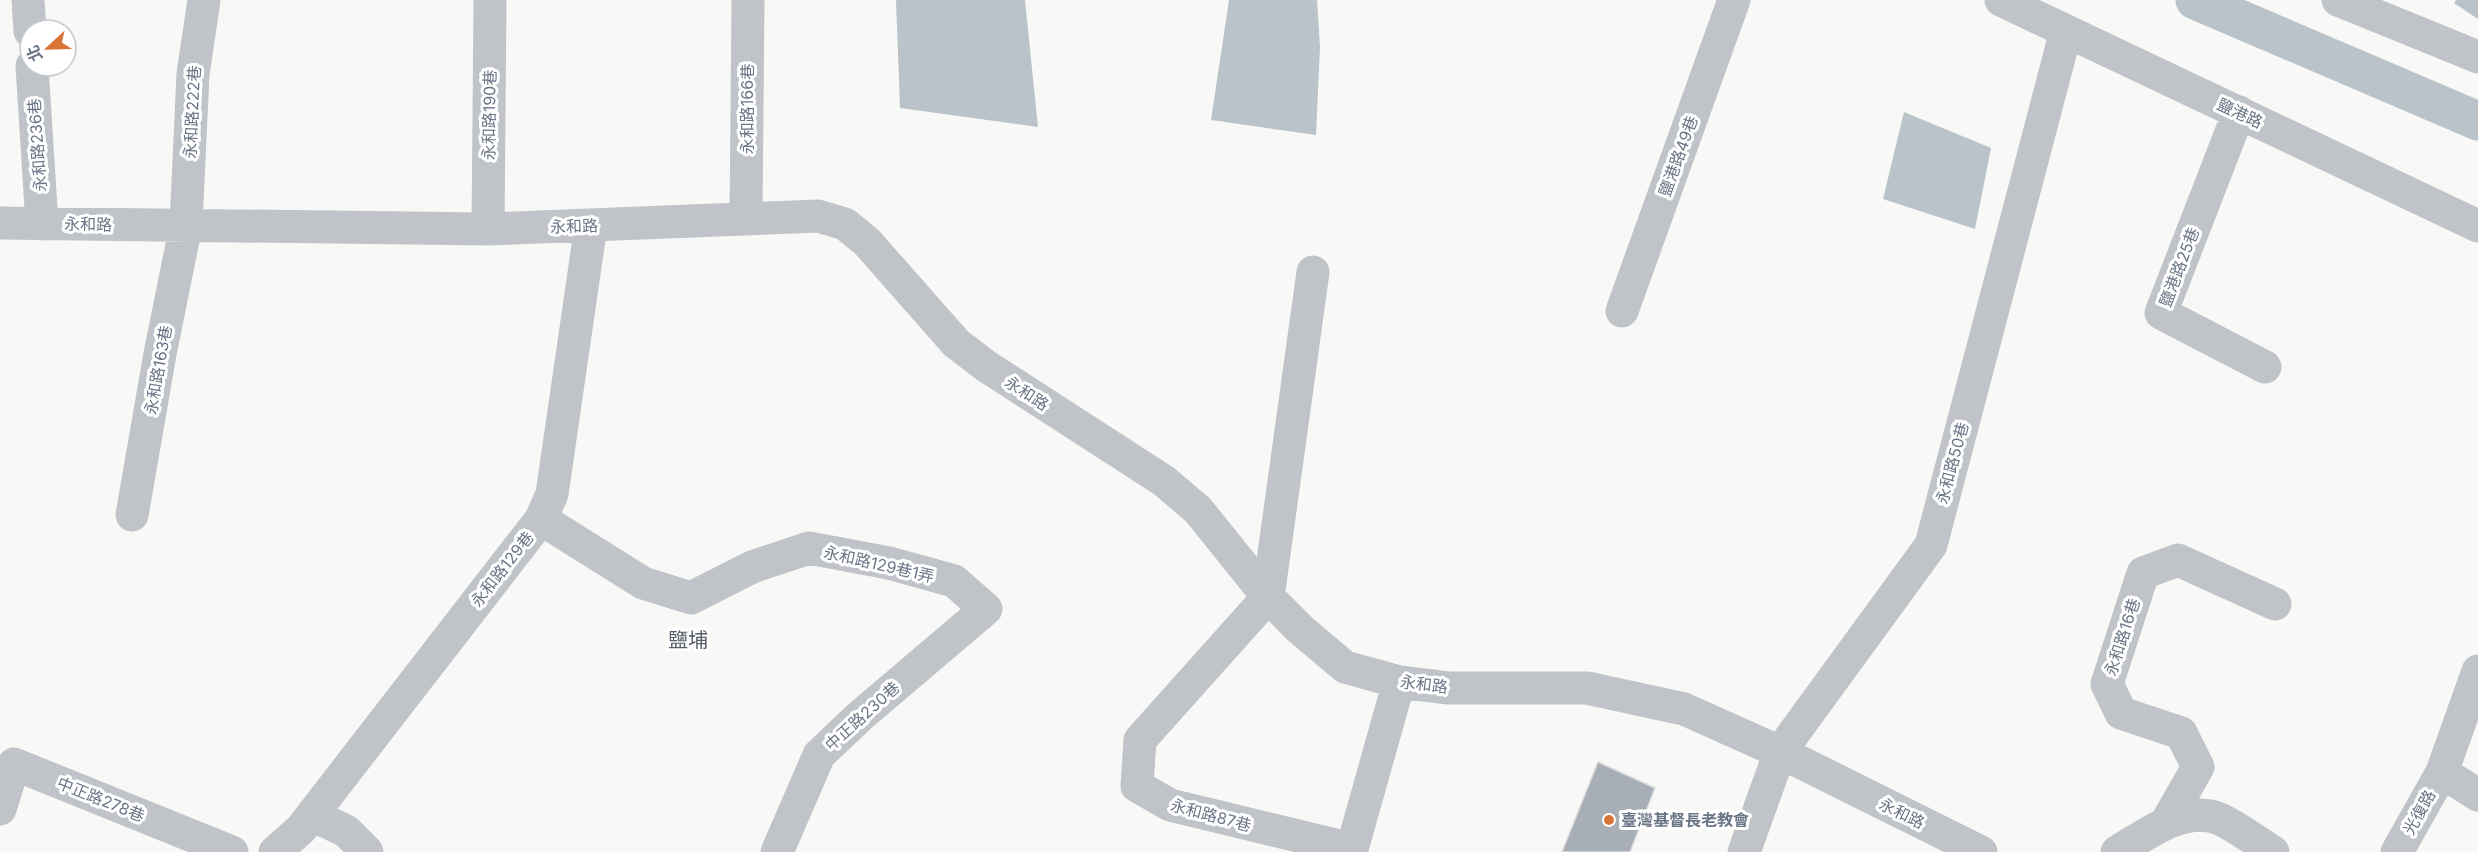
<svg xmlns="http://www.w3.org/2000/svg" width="2478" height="852" font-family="Inter,'Noto Sans TC',sans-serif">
<rect width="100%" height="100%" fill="#f8f9f7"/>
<path fill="#bac3c9" d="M 896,0 L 1025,0 L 1038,127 L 900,108 Z
M 1229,0 L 1317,0 L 1320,47 L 1316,135 L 1211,120 Z
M 2456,0 L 2478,0 L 2478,19 L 2454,3 Z
M 1904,112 L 1991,148 L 1975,229 L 1883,199 Z"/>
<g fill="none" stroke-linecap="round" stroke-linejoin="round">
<path stroke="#bac3c9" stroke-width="39" d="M 2195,0 L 2478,121"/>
</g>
<path fill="#a8aeb6" stroke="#dadbd9" stroke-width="1.5" d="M 1598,762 L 1655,788 L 1630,852 L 1562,852 Z"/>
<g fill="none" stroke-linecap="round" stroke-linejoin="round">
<path stroke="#c0c3c8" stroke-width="33" d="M 28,0 L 30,31
M 2001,0 L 2478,226
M 2338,0 L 2478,57
M 32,66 L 42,224
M 2239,112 L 2161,313 L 2265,367
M 746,219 L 748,0
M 0,223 L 488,229 L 818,216 L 845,224 L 867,242 L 956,343 L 986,366 L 1164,481 L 1198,510 L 1268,597 L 1300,629 L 1345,667 L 1399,682 L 1449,688 L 1587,688 L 1684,709 L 1780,752 L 1981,852
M 488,229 L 490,0
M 1313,272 L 1268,597 L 1140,740 L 1137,786 L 1170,805 L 1352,849 L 1399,682
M 1622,311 L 1734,0
M 132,515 L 160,354 L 186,225 L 193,74 L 204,0
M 541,519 L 643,583 L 691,598 L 752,567 L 809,548 L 889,563 L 954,581 L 986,609 L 859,717 L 819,755 L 777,852
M 2442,772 L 2478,795
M 0,809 L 14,764 L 232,852
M 312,815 L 346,831 L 367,852
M 2166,823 L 2198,767 L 2181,733 L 2121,713 L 2107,684 L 2143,573 L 2178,560 L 2275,604
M 275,852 L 301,829 L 541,519 L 552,494 L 591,225
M 1744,852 L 1780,752 L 1931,545 L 2066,31
M 2117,852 C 2147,834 2186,803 2222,820 C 2240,829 2257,842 2273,852
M 2397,852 L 2442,772 L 2478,671"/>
</g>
<circle fill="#d97336" stroke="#fff" stroke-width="2" cx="1609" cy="820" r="6"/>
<g text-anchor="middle" stroke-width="6" stroke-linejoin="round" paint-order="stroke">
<g font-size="16" fill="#6a7586" stroke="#fff">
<text transform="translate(747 109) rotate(-90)" y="6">永和路166巷</text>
<text transform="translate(192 112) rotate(-87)" y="6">永和路222巷</text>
<text transform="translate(2240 113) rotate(25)" y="6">鹽港路</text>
<text transform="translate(489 115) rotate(-89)" y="6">永和路190巷</text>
<text transform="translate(37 145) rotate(-94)" y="6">永和路236巷</text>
<text transform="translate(1678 156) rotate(-70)" y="6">鹽港路49巷</text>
<text transform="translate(88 224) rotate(1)" y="6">永和路</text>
<text transform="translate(574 226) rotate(-2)" y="6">永和路</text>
<text transform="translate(2179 267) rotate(-69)" y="6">鹽港路25巷</text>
<text transform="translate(158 370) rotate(-80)" y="6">永和路163巷</text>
<text transform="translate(1027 393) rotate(33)" y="6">永和路</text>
<text transform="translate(1952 463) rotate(-75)" y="6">永和路50巷</text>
<text transform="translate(879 564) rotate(13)" y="6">永和路129巷1弄</text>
<text transform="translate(502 569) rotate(-52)" y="6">永和路129巷</text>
<text transform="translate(2122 637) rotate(-72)" y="6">永和路16巷</text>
<text transform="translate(1424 684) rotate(7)" y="6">永和路</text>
<text transform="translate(862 716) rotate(-42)" y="6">中正路230巷</text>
<text transform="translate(101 799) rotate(22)" y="6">中正路278巷</text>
<text transform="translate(2419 812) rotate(-61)" y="6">光復路</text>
<text transform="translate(1902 813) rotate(26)" y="6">永和路</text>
<text transform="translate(1211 815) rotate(15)" y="6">永和路87巷</text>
</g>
<g font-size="16" font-weight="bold" fill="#6a7586" stroke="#fff" text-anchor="start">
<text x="1621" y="826">臺灣基督長老教會</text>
</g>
<g font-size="20" fill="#57606b" stroke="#fff">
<text x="688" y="647">鹽埔</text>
</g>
</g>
<g transform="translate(48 48) rotate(248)"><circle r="28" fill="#ffffff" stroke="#c3c8cf" stroke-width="1.5"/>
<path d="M0-4.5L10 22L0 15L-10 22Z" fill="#d97336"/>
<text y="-9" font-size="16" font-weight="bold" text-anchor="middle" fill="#6a7586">北</text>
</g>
</svg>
